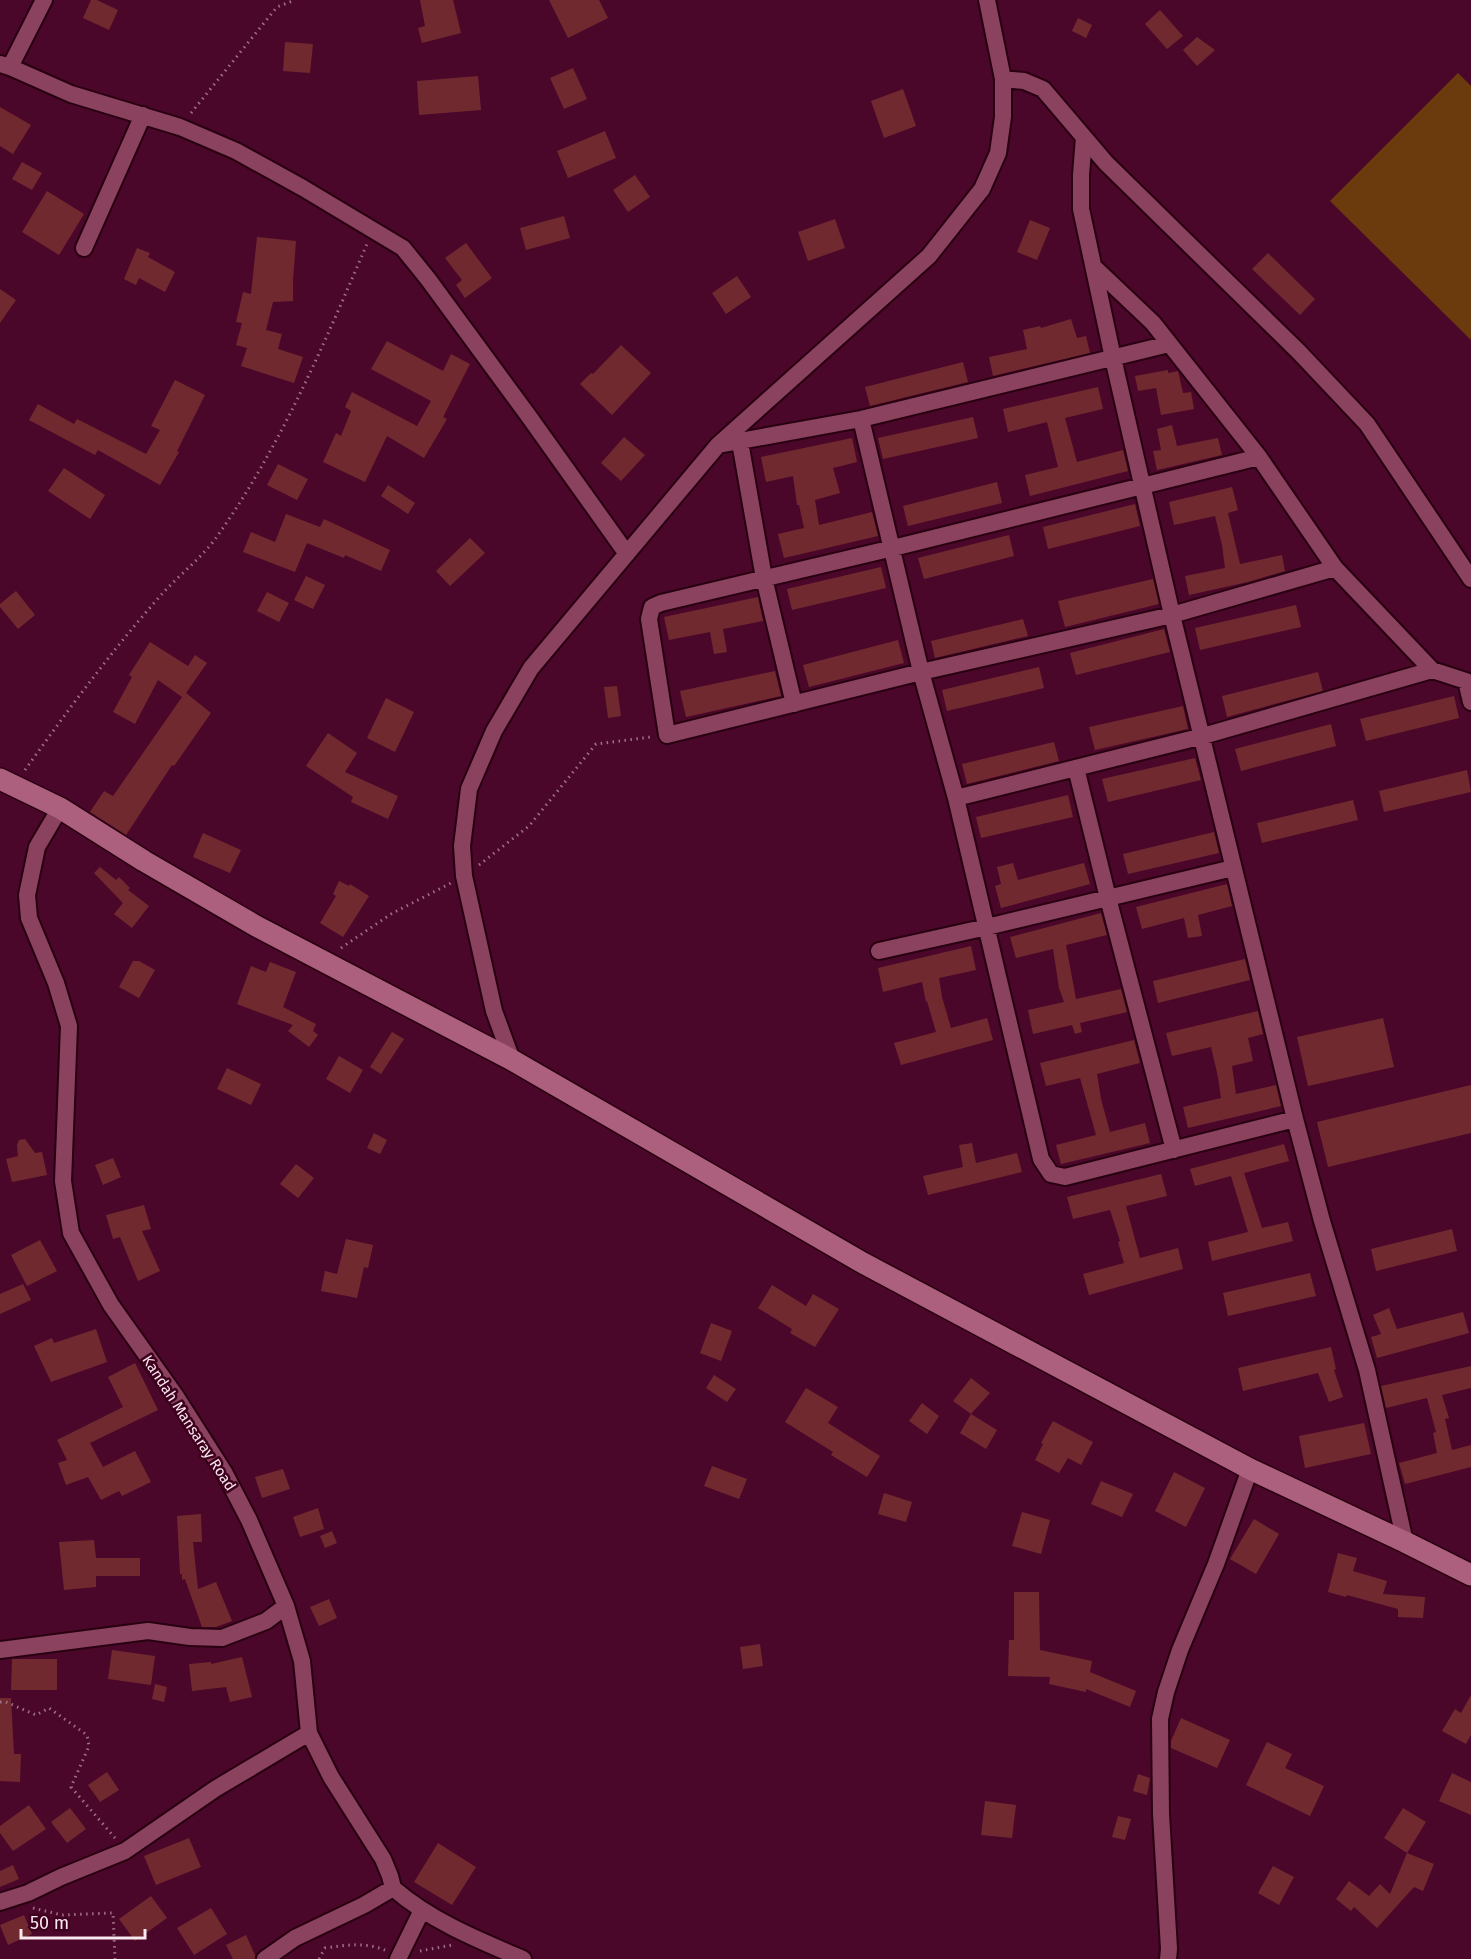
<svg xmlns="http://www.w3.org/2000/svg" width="1471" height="1959" font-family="'Fira Sans',sans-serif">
<rect width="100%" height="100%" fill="#4b0729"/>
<path fill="#6b3a0d" d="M 1458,73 L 1471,86 L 1471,340 L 1330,201 Z"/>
<path fill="#712930" d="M 91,0 L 97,0 L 118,10 L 109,30 L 83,18 Z
M 420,0 L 453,0 L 461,33 L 422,43 L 418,28 L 425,26 Z
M 549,0 L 599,0 L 608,18 L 568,38 Z
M 1160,10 L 1183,36 L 1167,49 L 1145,24 Z
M 1078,18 L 1092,25 L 1086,38 L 1072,31 Z
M 1197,37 L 1215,50 L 1197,66 L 1183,50 Z
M 285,42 L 313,44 L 310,73 L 283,71 Z
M 573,68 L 587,99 L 564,109 L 550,78 Z
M 478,76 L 481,110 L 419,115 L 417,81 Z
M 903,89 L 916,126 L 884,138 L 871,101 Z
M 0,107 L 31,125 L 13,154 L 0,146 Z
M 605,131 L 616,158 L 568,178 L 557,151 Z
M 22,162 L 42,173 L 32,190 L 12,179 Z
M 635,175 L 650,197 L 628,212 L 613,190 Z
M 47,191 L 84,214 L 59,255 L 22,232 Z
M 564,216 L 570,238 L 526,250 L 520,228 Z
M 835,219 L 845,248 L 808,261 L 798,232 Z
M 1030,220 L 1050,228 L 1037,260 L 1017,252 Z
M 257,237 L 296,241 L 293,280 L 293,301 L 273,302 L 266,330 L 282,334 L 278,349 L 303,357 L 294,383 L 241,366 L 247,348 L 236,345 L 242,323 L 236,322 L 243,292 L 251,294 Z
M 466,243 L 492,278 L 465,298 L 456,285 L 462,280 L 445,258 Z
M 137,248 L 150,253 L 148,257 L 175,272 L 165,292 L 139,278 L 136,285 L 124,279 Z
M 1268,253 L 1315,299 L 1300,315 L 1252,269 Z
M 737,276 L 751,297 L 726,314 L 712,293 Z
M 0,289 L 16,300 L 0,323 Z
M 1071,319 L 1077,338 L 1086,336 L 1090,353 L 993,376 L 989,357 L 1027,349 L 1023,330 L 1040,326 L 1041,328 Z
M 387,341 L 443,371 L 451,354 L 470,364 L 443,417 L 447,419 L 424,458 L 387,436 L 365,482 L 323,462 L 336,433 L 341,436 L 351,411 L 345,407 L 352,392 L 417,426 L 431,401 L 371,369 Z
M 621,345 L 651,373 L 612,415 L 580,384 L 591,373 L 593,374 Z
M 963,362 L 968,382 L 870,406 L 865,387 Z
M 1168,370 L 1168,373 L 1178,371 L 1183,393 L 1191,392 L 1194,409 L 1161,415 L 1156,388 L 1138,391 L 1135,376 Z
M 175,380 L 205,395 L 177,451 L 179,452 L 160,485 L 98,450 L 95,455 L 29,420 L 38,404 L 74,424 L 77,419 L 146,454 L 160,430 L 151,426 Z
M 1098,387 L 1103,409 L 1065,418 L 1077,462 L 1123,450 L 1128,471 L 1030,496 L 1025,475 L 1058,467 L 1047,422 L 1008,432 L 1003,409 Z
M 973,417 L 978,438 L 883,459 L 878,438 Z
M 1172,425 L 1177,446 L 1218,438 L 1222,455 L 1157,470 L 1153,451 L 1161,450 L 1157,429 Z
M 624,437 L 645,455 L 621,481 L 601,463 Z
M 852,438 L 857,462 L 833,468 L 840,493 L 815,500 L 819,525 L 872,512 L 878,536 L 784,558 L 778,534 L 804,528 L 799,505 L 797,505 L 793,476 L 766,482 L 761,457 Z
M 278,464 L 308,479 L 297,500 L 267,485 Z
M 64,468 L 105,495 L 90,519 L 48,491 Z
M 997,482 L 1002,503 L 908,526 L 903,506 Z
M 388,485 L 415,503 L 408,514 L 381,496 Z
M 1232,487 L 1238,510 L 1228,513 L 1240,564 L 1282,555 L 1285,571 L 1248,582 L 1189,595 L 1185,576 L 1225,568 L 1222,545 L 1215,516 L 1174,525 L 1169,502 Z
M 1135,504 L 1140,526 L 1048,549 L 1043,527 Z
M 286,514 L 320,527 L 324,519 L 390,550 L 381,571 L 345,555 L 344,558 L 307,543 L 295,572 L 243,552 L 251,532 L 275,542 Z
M 1009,535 L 1014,556 L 924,579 L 918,558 Z
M 470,538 L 485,553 L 450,586 L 436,571 Z
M 881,567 L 886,588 L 792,610 L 787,589 Z
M 306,576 L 325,585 L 313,609 L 294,600 Z
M 1153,579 L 1159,604 L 1065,627 L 1058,601 Z
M 16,591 L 35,615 L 18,629 L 0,607 L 0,604 Z
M 267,592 L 289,603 L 279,622 L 257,611 Z
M 758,597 L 763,621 L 723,629 L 727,652 L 714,654 L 710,632 L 669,640 L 664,617 Z
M 1296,605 L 1301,627 L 1200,650 L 1195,628 Z
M 1023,619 L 1028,636 L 935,658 L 931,641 Z
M 1164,629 L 1170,652 L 1076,675 L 1070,653 Z
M 898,640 L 904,663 L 809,687 L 803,665 Z
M 150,642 L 188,666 L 195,655 L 207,663 L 186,693 L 211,713 L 174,766 L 172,765 L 126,835 L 90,812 L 104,791 L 113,796 L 182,697 L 158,680 L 135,724 L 113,712 L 132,677 L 129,675 Z
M 1039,667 L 1044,688 L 947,711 L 942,690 Z
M 775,671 L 781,696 L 686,717 L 680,691 Z
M 1318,672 L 1323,691 L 1227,717 L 1222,696 Z
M 617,686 L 621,716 L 608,718 L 604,687 Z
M 1454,696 L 1459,718 L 1366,741 L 1360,719 Z
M 386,698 L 414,712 L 395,752 L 367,738 Z
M 1183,706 L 1188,729 L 1095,750 L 1089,727 Z
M 1331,724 L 1336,746 L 1241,771 L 1235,749 Z
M 328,733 L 357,753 L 345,772 L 398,796 L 388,819 L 351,802 L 353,797 L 306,766 Z
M 1054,742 L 1059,761 L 967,784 L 962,764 Z
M 1195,758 L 1201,780 L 1108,802 L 1102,779 Z
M 1467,770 L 1471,792 L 1384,812 L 1379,791 Z
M 1068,795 L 1073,817 L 981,838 L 976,817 Z
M 1353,800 L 1358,820 L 1262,843 L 1257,823 Z
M 1214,832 L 1219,853 L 1128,874 L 1123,854 Z
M 203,833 L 241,850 L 230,873 L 193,857 Z
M 1013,863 L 1018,880 L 1084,863 L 1090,884 L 1001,908 L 995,886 L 1001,884 L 997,867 Z
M 100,867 L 116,880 L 119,877 L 130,888 L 128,890 L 149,906 L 132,928 L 114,914 L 123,903 L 94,873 Z
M 339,881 L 349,886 L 350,884 L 369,896 L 343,937 L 320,923 L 336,896 L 333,894 Z
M 1227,884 L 1232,906 L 1198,915 L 1202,936 L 1188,938 L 1184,918 L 1142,929 L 1136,907 Z
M 1101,913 L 1107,935 L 1066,945 L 1076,999 L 1121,989 L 1127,1012 L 1080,1023 L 1082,1032 L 1075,1034 L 1072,1025 L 1033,1034 L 1028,1010 L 1064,1002 L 1059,988 L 1053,949 L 1016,958 L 1010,937 Z
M 971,946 L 976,970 L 939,978 L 942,997 L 951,1028 L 987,1018 L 993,1040 L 901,1065 L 894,1043 L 936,1032 L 927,1001 L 926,1002 L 922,982 L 883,992 L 878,968 Z
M 1245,959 L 1250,980 L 1158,1003 L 1153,981 Z
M 133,961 L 139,961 L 155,970 L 139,998 L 119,987 Z
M 270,962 L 296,972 L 283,1007 L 316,1024 L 313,1031 L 318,1035 L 309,1047 L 288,1031 L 293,1025 L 237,1004 L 251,966 L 266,972 Z
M 1258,1011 L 1263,1034 L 1248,1038 L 1253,1061 L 1232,1066 L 1236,1094 L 1276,1085 L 1281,1106 L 1188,1128 L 1183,1107 L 1221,1098 L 1218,1077 L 1211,1047 L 1172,1056 L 1166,1033 Z
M 1383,1018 L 1394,1067 L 1308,1086 L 1297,1037 Z
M 392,1032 L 404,1039 L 381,1074 L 370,1067 Z
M 1134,1040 L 1140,1063 L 1097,1074 L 1101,1099 L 1110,1132 L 1145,1123 L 1150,1143 L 1061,1164 L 1056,1145 L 1096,1135 L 1080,1078 L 1046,1086 L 1040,1063 Z
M 339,1056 L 363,1070 L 350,1093 L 326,1079 Z
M 227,1068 L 261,1084 L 251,1105 L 217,1089 Z
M 1471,1085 L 1471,1133 L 1328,1167 L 1317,1122 Z
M 374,1133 L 387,1140 L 380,1154 L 367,1148 Z
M 25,1139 L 35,1153 L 42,1152 L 47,1175 L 12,1182 L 6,1159 L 18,1156 L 17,1145 L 19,1140 Z
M 972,1143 L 976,1163 L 1017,1153 L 1022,1172 L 928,1195 L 923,1176 L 963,1167 L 959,1145 Z
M 1284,1144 L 1289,1161 L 1244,1173 L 1262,1228 L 1288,1222 L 1293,1241 L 1212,1261 L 1208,1242 L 1248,1232 L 1231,1176 L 1195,1186 L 1190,1169 Z
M 113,1158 L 121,1177 L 103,1185 L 95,1165 Z
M 296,1164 L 314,1178 L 298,1198 L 280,1184 Z
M 1161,1174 L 1167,1196 L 1126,1206 L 1140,1258 L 1178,1248 L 1183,1269 L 1089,1295 L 1083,1274 L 1124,1263 L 1118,1242 L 1120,1241 L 1110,1210 L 1073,1219 L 1067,1197 Z
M 144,1205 L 151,1229 L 142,1231 L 160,1271 L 138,1281 L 120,1237 L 113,1239 L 106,1215 Z
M 1452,1229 L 1457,1251 L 1376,1271 L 1371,1249 Z
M 346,1239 L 373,1245 L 368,1268 L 364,1267 L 357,1298 L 321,1291 L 325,1271 L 337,1274 Z
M 40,1240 L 57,1271 L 27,1286 L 11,1255 Z
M 1310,1273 L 1316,1296 L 1228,1316 L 1223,1293 Z
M 23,1284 L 31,1300 L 0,1314 L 0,1294 Z
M 772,1285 L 806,1306 L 813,1294 L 839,1309 L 815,1347 L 790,1333 L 792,1329 L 758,1308 Z
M 1389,1308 L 1397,1329 L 1463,1312 L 1469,1333 L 1377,1358 L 1371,1337 L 1381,1334 L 1373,1315 Z
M 711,1323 L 732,1331 L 721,1361 L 700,1353 Z
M 96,1329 L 107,1362 L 51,1382 L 34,1346 L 52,1338 L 54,1343 Z
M 1331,1347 L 1336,1369 L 1334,1370 L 1343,1397 L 1329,1402 L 1318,1373 L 1243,1391 L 1238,1368 Z
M 135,1363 L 158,1410 L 90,1443 L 103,1467 L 135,1451 L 151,1482 L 122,1496 L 119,1491 L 101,1500 L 88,1477 L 66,1485 L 58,1463 L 67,1460 L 57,1440 L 123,1407 L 108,1377 Z
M 1471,1366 L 1471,1388 L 1442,1395 L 1449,1418 L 1445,1419 L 1452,1450 L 1471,1445 L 1471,1467 L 1405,1484 L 1399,1463 L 1437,1453 L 1433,1433 L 1436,1432 L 1427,1398 L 1386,1408 L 1381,1386 Z
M 714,1375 L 736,1389 L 727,1402 L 706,1388 Z
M 971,1378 L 990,1393 L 971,1414 L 953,1401 Z
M 806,1388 L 838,1407 L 828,1423 L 880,1456 L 867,1477 L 831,1455 L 833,1452 L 785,1422 Z
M 922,1403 L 939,1416 L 927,1434 L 909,1421 Z
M 971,1414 L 997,1430 L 986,1449 L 960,1433 Z
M 1053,1421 L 1093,1442 L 1081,1465 L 1068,1458 L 1059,1473 L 1035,1460 L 1043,1444 L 1041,1443 Z
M 1364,1423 L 1371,1454 L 1305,1468 L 1299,1436 Z
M 712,1466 L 747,1479 L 739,1499 L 704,1486 Z
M 283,1469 L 290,1489 L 262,1498 L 255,1477 Z
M 1174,1472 L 1205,1488 L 1186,1527 L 1155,1511 Z
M 1101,1481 L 1133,1494 L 1122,1517 L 1091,1504 Z
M 884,1493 L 912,1502 L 906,1522 L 878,1514 Z
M 318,1508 L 324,1529 L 300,1537 L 293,1517 Z
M 1022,1512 L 1050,1520 L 1041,1554 L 1012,1546 Z
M 201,1514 L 202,1542 L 193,1542 L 198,1589 L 216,1582 L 232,1621 L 216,1627 L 202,1627 L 185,1579 L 182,1580 L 182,1574 L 180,1574 L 177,1516 Z
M 1254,1519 L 1279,1534 L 1256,1574 L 1230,1559 Z
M 332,1531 L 337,1543 L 325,1548 L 320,1536 Z
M 94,1540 L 96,1558 L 140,1558 L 140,1576 L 96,1576 L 96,1587 L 64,1590 L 59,1542 Z
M 1338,1553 L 1357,1558 L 1353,1571 L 1387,1581 L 1383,1594 L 1425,1597 L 1423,1618 L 1398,1617 L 1398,1609 L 1347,1595 L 1346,1597 L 1328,1592 Z
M 1014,1592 L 1039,1592 L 1040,1650 L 1092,1661 L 1090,1672 L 1136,1691 L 1130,1707 L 1086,1689 L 1086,1692 L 1049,1684 L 1050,1677 L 1008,1676 L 1009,1640 L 1014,1640 Z
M 329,1599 L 337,1618 L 319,1626 L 310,1607 Z
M 760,1644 L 763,1666 L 743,1669 L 740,1647 Z
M 112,1650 L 155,1656 L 151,1685 L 108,1679 Z
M 242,1657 L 252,1697 L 230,1702 L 226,1687 L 192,1691 L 189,1664 L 211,1662 L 211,1664 Z
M 12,1659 L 57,1659 L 57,1690 L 11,1690 Z
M 155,1684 L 167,1687 L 164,1702 L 152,1699 Z
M 1471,1695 L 1471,1735 L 1466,1744 L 1442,1731 L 1455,1709 L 1461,1713 Z
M 0,1698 L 11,1698 L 14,1754 L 21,1754 L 20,1782 L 0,1781 Z
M 1181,1718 L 1230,1740 L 1217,1768 L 1171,1748 L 1171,1741 Z
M 1267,1742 L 1292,1754 L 1285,1768 L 1324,1786 L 1310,1816 L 1246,1785 Z
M 107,1772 L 119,1790 L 100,1802 L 88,1785 Z
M 1452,1773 L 1471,1782 L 1471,1815 L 1439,1801 Z
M 1138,1774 L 1150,1778 L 1147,1795 L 1133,1791 Z
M 985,1801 L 1016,1805 L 1012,1838 L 981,1835 Z
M 29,1805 L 46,1829 L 13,1851 L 0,1833 L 0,1826 Z
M 70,1808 L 86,1829 L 67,1843 L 51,1822 Z
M 1403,1808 L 1426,1822 L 1407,1853 L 1384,1838 Z
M 1118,1816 L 1131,1819 L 1125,1840 L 1112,1837 Z
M 189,1838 L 201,1867 L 156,1885 L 144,1856 Z
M 438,1843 L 476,1867 L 452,1905 L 414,1882 Z
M 1407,1853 L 1434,1864 L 1423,1891 L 1414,1887 L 1377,1928 L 1354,1907 L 1351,1911 L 1336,1899 L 1349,1881 L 1369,1896 L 1380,1884 L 1390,1894 Z
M 13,1865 L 19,1879 L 0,1887 L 0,1871 Z
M 1273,1866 L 1294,1877 L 1279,1905 L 1258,1893 Z
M 151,1896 L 167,1918 L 135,1941 L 119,1919 Z
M 211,1908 L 227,1934 L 194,1955 L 177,1928 Z
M 24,1915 L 32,1934 L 8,1945 L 0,1925 Z
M 246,1935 L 255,1955 L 255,1959 L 233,1959 L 226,1945 Z"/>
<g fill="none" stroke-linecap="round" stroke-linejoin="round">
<defs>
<path id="minor" d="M 0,64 L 10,67 L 71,94 L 180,127 L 236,151 L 303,188 L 403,248 L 428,279 L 530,418 L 627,554
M 10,67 L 44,0
M 1003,79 L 1024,81 L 1043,89 L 1106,163 L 1299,352 L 1367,424 L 1471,579
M 1084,137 L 1081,175 L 1081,209 L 1113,358 L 1172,615 L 1295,1119 L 1322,1221 L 1367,1370 L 1405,1542
M 84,248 L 143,115
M 1094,267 L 1153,323 L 1259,457 L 1335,568 L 1432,670 L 1466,681 L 1471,702
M 861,419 L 921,672 L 956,798 L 1041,1159 L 1051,1174 L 1065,1177 L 1295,1119
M 740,442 L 764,578 L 794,704
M 718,445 L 861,419 L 1169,344
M 1259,457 L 893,548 L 661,603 L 652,607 L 649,619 L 667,735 L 921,672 L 1172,615 L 1335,568
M 1076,768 L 1108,898 L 1174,1150
M 956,798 L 1203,736 L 1432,670
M 60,808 L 37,847 L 27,895 L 29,918 L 56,983 L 69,1026 L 63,1181 L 71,1233 L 111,1305 L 177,1398 L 224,1472 L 249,1520 L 286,1606 L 302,1661 L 309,1733 L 331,1777 L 383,1859 L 390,1876 L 393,1888 C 431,1921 478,1940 523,1959
M 879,951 L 987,927 L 1233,868
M 512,1060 L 494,1011 L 464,876 L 462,846 L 469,789 L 494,731 L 531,668 L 718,445 L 929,256 L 982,189 L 998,153 L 1003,117 L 1003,79 L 987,0
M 0,1650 L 148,1631 L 190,1637 L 222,1638 L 266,1621 L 286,1606
M 0,1902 L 28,1893 L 61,1877 L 125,1851 L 215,1789 L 309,1733
M 265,1959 L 295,1938 L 364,1905 L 393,1888
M 398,1959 L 422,1910
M 1168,1959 L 1169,1949 L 1161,1814 L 1160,1719 L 1166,1692 L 1180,1650 L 1216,1564 L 1250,1469"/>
<path id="major" d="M 0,779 L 60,808 L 144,861 L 256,926 L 512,1060 L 863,1263 L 1250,1469 L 1405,1542 L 1471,1575"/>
</defs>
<use href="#minor" stroke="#290011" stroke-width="20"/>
<use href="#major" stroke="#290011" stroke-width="24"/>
<path stroke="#9d7186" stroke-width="3" stroke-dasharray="1.5 4.5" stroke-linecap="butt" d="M 191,113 L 277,7 L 295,0
M 25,770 C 68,710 112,650 162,594 C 180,574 203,557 218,535 C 281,446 324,344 367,244
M 479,865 L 529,826 L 596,744 L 651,737
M 341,948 L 391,914 L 451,883
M 0,1702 L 6,1702 L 36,1715 L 49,1708 L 87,1735 L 89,1746 L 71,1787 L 115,1838
M 33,1908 L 62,1915 L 113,1913 L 115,1959
M 420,1951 L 452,1945
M 319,1959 L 325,1948 C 346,1945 364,1942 385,1950"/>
<use href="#minor" stroke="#8a425e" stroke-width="16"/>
<use href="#major" stroke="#ad607d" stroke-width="21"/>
</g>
<g text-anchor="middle" stroke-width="5" stroke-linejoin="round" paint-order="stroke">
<g font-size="15" fill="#f9e8ed" stroke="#3f001f">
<text transform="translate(189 1423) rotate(57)" y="5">Kandah Mansaray Road</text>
</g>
</g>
<path d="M21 1929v9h124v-9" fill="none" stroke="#f9e8ed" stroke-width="3"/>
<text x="30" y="1929" font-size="18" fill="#f9e8ed" stroke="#3f001f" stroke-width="4.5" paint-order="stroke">50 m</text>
</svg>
